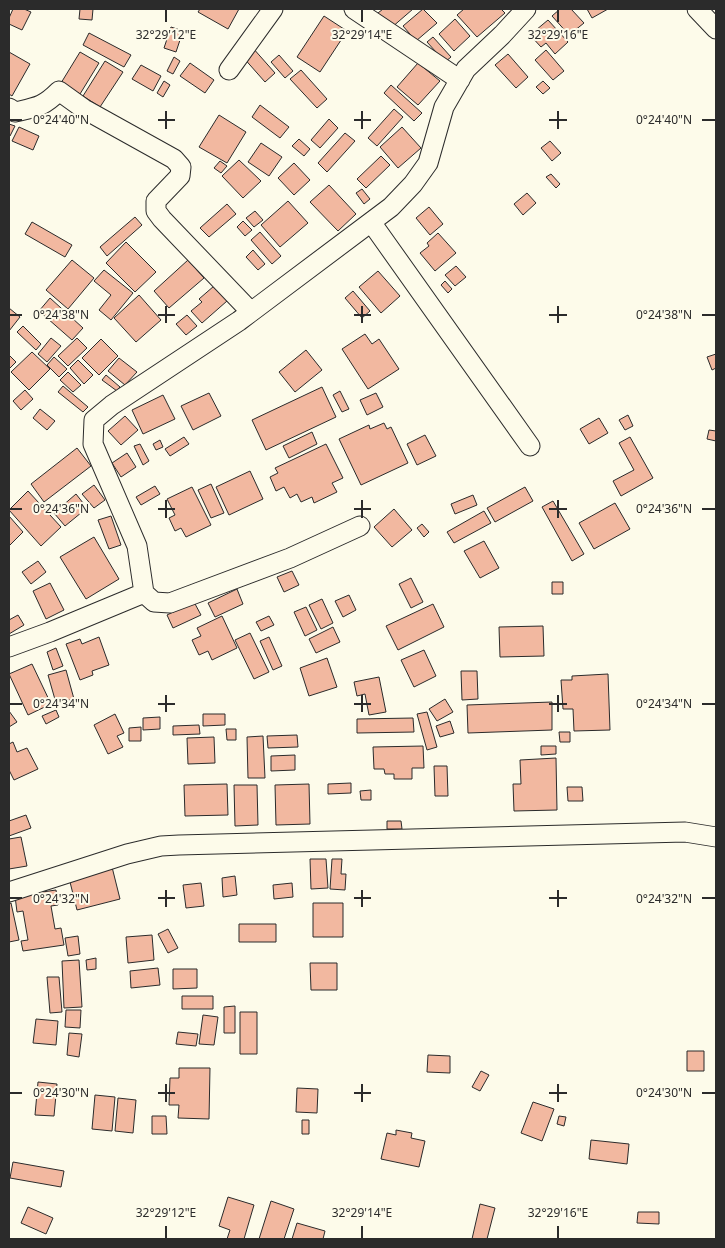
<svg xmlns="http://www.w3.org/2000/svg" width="725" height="1248" font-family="'Noto Sans',sans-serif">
<rect width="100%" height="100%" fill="#fdfbea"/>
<path fill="#f2b8a0" stroke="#2b2b2b" d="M 13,9 L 24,9 L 31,12 L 22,30 L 9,24 L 9,18 Z
M 80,9 L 93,9 L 92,20 L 79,19 Z
M 200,9 L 239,9 L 228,29 L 198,12 Z
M 383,9 L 413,9 L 391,28 L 378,13 Z
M 423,9 L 437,23 L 416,41 L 403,26 Z
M 464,9 L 501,9 L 505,13 L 477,37 L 457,15 Z
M 560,9 L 571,9 L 584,23 L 569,35 L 552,16 Z
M 587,9 L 608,9 L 592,18 Z
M 324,16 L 347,31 L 320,72 L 297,57 Z
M 455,19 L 470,36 L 454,51 L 439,34 Z
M 548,20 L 568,42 L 555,54 L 546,43 L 541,47 L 530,35 Z
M 171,27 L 183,31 L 176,52 L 164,48 Z
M 89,33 L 131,55 L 124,67 L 83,45 Z
M 433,37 L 451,57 L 445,62 L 427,42 Z
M 252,47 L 275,73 L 265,82 L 242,56 Z
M 546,50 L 564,71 L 553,80 L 535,60 Z
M 9,52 L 30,64 L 12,96 L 9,94 Z
M 80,52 L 99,63 L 80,94 L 61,83 Z
M 508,54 L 528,77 L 516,88 L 495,65 Z
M 279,55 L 293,71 L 285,78 L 271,62 Z
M 174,57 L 180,61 L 173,74 L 167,71 Z
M 105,61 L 123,72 L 100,107 L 83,96 Z
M 190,63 L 214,80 L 205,93 L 180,76 Z
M 418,63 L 440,81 L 418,105 L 397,87 Z
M 141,65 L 161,76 L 153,91 L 132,79 Z
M 301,70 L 327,99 L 317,108 L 290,79 Z
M 164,81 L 170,85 L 163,97 L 157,93 Z
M 543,81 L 550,88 L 543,94 L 536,87 Z
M 391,85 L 422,113 L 414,121 L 384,93 Z
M 260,105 L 289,127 L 280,138 L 252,117 Z
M 394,109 L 403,117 L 377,146 L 368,138 Z
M 219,115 L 246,132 L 227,163 L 199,147 Z
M 329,119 L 338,128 L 320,148 L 311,140 Z
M 9,124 L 15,126 L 10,136 L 9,136 Z
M 19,127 L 39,136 L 33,150 L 12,141 Z
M 402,127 L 421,148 L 398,168 L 380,147 Z
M 345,133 L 355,141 L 327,172 L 318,163 Z
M 299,139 L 310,149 L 304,156 L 292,146 Z
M 550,141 L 561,153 L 552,161 L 541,148 Z
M 261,143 L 282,157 L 269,176 L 248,162 Z
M 381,156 L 390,165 L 366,188 L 357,179 Z
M 239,160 L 261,181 L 243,198 L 222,176 Z
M 220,161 L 227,166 L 221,173 L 214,168 Z
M 294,163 L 310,180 L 294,195 L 278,178 Z
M 551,174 L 560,184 L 556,188 L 546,177 Z
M 329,185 L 356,214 L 338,231 L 310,202 Z
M 362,189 L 370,199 L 364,204 L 356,193 Z
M 527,193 L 536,203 L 523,215 L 514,204 Z
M 288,201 L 308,223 L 280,247 L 261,225 Z
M 227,204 L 236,214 L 209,237 L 200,228 Z
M 429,207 L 443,224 L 430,235 L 416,218 Z
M 255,211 L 263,220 L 254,227 L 246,218 Z
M 135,217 L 142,225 L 107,256 L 100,247 Z
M 243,221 L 252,230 L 245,236 L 237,227 Z
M 32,222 L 72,245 L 65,257 L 25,234 Z
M 260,232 L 281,256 L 272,264 L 251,240 Z
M 438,233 L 456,253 L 435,271 L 420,253 L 429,246 L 427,243 Z
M 126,242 L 156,272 L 135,292 L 106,263 Z
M 253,250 L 265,264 L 258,270 L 246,257 Z
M 72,260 L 94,278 L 68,309 L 46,290 Z
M 188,260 L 204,278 L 169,308 L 154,291 Z
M 456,266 L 466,277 L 455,286 L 445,275 Z
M 104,270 L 133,293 L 111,320 L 99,310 L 111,295 L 94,281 Z
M 378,271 L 400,296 L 381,313 L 359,287 Z
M 445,281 L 452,289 L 448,293 L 441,285 Z
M 214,286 L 227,301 L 202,323 L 191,311 L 202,302 L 199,299 Z
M 353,291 L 370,311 L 362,318 L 345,298 Z
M 139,295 L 161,320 L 136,342 L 114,318 Z
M 50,298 L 83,328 L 72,340 L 39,311 Z
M 9,308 L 20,317 L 9,331 Z
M 187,315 L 197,326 L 186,335 L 176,324 Z
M 23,326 L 41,344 L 36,350 L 17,332 Z
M 365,334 L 372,344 L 379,339 L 399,369 L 368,389 L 342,349 Z
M 51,338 L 61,346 L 47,362 L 38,354 Z
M 77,338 L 87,348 L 68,366 L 58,356 Z
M 101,339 L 118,356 L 99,375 L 82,358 Z
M 306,350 L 322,370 L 295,392 L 279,372 Z
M 32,352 L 50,369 L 29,390 L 11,372 Z
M 716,354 L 716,368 L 712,370 L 707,357 Z
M 9,355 L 16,362 L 9,369 Z
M 54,357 L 67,369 L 59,377 L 47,365 Z
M 119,358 L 137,372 L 125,385 L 108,371 Z
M 78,360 L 93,375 L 84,384 L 70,368 Z
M 68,372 L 81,385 L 73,392 L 60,380 Z
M 106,375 L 120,387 L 117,391 L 102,380 Z
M 63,386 L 88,407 L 83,412 L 58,392 Z
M 322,387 L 336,417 L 266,450 L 252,420 Z
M 25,390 L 33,399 L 21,410 L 13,401 Z
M 340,391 L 349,409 L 342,412 L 333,395 Z
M 209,393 L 221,416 L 193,430 L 181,406 Z
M 376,393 L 383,407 L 367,415 L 360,400 Z
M 163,395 L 175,419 L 143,434 L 132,410 Z
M 40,409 L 55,421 L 47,430 L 33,418 Z
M 628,415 L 633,426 L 625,430 L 619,420 Z
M 125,416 L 138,430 L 121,445 L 108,431 Z
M 599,418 L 608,433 L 589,444 L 580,429 Z
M 384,423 L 387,429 L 391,427 L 408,463 L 361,485 L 339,439 L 369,425 L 370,429 Z
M 709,430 L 716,431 L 716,441 L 707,439 Z
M 312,432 L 317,444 L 289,458 L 283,446 Z
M 425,435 L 436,456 L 417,465 L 407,444 Z
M 184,437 L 189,444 L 170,456 L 165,449 Z
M 630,437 L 653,478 L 621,496 L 613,481 L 634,470 L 619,443 Z
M 160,440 L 163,447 L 156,450 L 153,444 Z
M 140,444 L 149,461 L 143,465 L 134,446 Z
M 326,444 L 343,478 L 332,483 L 337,492 L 314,503 L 312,497 L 301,502 L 297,494 L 290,498 L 284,487 L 276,491 L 270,477 L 278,473 L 275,468 Z
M 77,448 L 91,466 L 44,502 L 31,484 Z
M 127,453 L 136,467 L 121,477 L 112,463 Z
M 250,471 L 263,499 L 229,515 L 216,487 Z
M 211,484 L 224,513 L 211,518 L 198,490 Z
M 94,485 L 105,500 L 94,508 L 82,494 Z
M 155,486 L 160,494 L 141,505 L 136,497 Z
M 192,487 L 211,525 L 186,537 L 181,528 L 175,531 L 169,518 L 175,515 L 167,499 Z
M 525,487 L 533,501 L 495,522 L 487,508 Z
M 28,491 L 61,527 L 41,546 L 9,510 Z
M 76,494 L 87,508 L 65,526 L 54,513 Z
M 473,495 L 477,505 L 455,514 L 451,504 Z
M 553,501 L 584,554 L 572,561 L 542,507 Z
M 615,503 L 630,529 L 594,549 L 579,523 Z
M 394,509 L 412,530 L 392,547 L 374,527 Z
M 484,511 L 491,523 L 454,543 L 447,532 Z
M 9,516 L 23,532 L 9,546 Z
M 111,516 L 121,545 L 109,549 L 98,520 Z
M 422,524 L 429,532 L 424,537 L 417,528 Z
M 94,537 L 119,579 L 86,599 L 60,557 Z
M 484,541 L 499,568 L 480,578 L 464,551 Z
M 38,561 L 46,572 L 31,584 L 22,572 Z
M 292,571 L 299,585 L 284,592 L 277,577 Z
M 411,578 L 423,602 L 411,608 L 399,584 Z
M 552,582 L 563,582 L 563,594 L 552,594 Z
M 50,583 L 64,610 L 46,619 L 33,591 Z
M 237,589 L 243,604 L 215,617 L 208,603 Z
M 349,595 L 356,610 L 343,617 L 335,601 Z
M 322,599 L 333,623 L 321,629 L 309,605 Z
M 194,602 L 201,615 L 173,628 L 167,615 Z
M 433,604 L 444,627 L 398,650 L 386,626 Z
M 306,607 L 317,630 L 305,636 L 294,612 Z
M 18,615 L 24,625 L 9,634 L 9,620 Z
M 222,616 L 237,648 L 212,660 L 208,651 L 199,655 L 192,640 L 201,636 L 197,628 Z
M 269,616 L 274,625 L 261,631 L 256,622 Z
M 543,626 L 544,656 L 500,657 L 499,627 Z
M 333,627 L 340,642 L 316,653 L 309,639 Z
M 250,633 L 269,672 L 254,679 L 235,640 Z
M 99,637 L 109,665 L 92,671 L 93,675 L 80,680 L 66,644 L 80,639 L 82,644 Z
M 269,637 L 282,666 L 273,670 L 260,641 Z
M 56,648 L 63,666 L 53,670 L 47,652 Z
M 424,650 L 436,676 L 414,687 L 401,660 Z
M 327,658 L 337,687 L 309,696 L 300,668 Z
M 32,664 L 51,704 L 28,715 L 9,674 Z
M 66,670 L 74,699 L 56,703 L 48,675 Z
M 461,671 L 477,671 L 478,699 L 462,700 Z
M 608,674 L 610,730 L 574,731 L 573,709 L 563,709 L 561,680 L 572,680 L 572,676 Z
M 379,677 L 386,712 L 369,715 L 365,694 L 357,696 L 354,682 Z
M 445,699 L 453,712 L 437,721 L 429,709 Z
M 552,702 L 552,730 L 468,733 L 467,705 Z
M 56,710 L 59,717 L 46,724 L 42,716 Z
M 9,711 L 17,722 L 9,727 Z
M 427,712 L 437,747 L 427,750 L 417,714 Z
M 115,714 L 124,733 L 117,736 L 123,747 L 108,754 L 94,725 Z
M 203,714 L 225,714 L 225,725 L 203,726 Z
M 160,717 L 160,729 L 143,730 L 143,718 Z
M 413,718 L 414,732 L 357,733 L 357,719 Z
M 450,721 L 454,733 L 440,737 L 436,726 Z
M 199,725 L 200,734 L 173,735 L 173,726 Z
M 141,727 L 141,741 L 129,741 L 129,728 Z
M 226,729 L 236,729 L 236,740 L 227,740 Z
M 559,732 L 570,732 L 570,742 L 560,742 Z
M 297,735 L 298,747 L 268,748 L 267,736 Z
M 263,736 L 265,778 L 248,778 L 247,737 Z
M 214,737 L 215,763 L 188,764 L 187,738 Z
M 13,742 L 17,752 L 27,748 L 38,769 L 14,780 L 9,770 L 9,744 Z
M 423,746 L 424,768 L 412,768 L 412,779 L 394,779 L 394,774 L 385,774 L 384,769 L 374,769 L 373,747 Z
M 541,746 L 556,746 L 556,754 L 541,755 Z
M 295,755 L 295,770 L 271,771 L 271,756 Z
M 556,758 L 557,810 L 514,811 L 513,784 L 521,784 L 520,760 Z
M 434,766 L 447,766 L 448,796 L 435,796 Z
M 351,783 L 351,793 L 328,794 L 328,784 Z
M 227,784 L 228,815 L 185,816 L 184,785 Z
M 309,784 L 310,824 L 276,825 L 275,785 Z
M 234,785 L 257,785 L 258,825 L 235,826 Z
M 567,787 L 582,787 L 583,801 L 568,801 Z
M 371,790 L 371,800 L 361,800 L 360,791 Z
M 26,815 L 31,828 L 9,836 L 9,821 Z
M 387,821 L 401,821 L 402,829 L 387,829 Z
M 21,837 L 27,866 L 9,869 L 9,839 Z
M 310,859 L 326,859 L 328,888 L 311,889 Z
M 332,859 L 342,859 L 341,874 L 346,874 L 345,890 L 330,889 Z
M 112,867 L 120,899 L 77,910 L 69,878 Z
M 235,876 L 237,895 L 223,897 L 222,878 Z
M 201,883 L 204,906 L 186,908 L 183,885 Z
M 292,883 L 293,897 L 274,899 L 273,885 Z
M 56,890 L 58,905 L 51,906 L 55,929 L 61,928 L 64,945 L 23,951 L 21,941 L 28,940 L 23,911 L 17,912 L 15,896 Z
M 11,903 L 19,940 L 9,942 L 9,904 Z
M 313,903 L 343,903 L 343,937 L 313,937 Z
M 239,924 L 276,924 L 276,942 L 239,942 Z
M 168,929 L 178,948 L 168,953 L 158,934 Z
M 152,935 L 154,960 L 128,963 L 126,937 Z
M 78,936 L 80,954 L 68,956 L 65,938 Z
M 96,958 L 96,969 L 87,970 L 86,960 Z
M 79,960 L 82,1007 L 64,1008 L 62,961 Z
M 310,963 L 337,963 L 337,990 L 311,990 Z
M 158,968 L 160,985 L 131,988 L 130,971 Z
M 173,969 L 197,969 L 197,988 L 173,989 Z
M 47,977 L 59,977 L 62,1012 L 50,1013 Z
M 182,996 L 213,996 L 213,1009 L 182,1009 Z
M 235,1006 L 235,1033 L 224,1033 L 224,1007 Z
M 66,1010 L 81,1010 L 80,1028 L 65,1027 Z
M 240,1012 L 257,1012 L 257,1054 L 240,1054 Z
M 203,1015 L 218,1017 L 214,1045 L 199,1044 Z
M 36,1019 L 58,1021 L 56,1045 L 33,1043 Z
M 178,1032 L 198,1034 L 196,1046 L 176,1044 Z
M 69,1033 L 82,1034 L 79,1057 L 67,1055 Z
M 687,1051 L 704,1051 L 704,1071 L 687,1071 Z
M 428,1055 L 450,1056 L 450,1073 L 427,1072 Z
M 179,1068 L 210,1068 L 209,1119 L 178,1118 L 179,1105 L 169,1105 L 170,1078 L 179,1078 Z
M 481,1071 L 489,1075 L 480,1091 L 472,1087 Z
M 38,1082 L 57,1084 L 54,1116 L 35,1115 Z
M 297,1088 L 318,1089 L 317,1113 L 296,1112 Z
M 95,1095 L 115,1097 L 112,1131 L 92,1129 Z
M 118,1098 L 136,1100 L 133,1133 L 115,1131 Z
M 533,1102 L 554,1109 L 542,1141 L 521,1133 Z
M 152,1116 L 166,1116 L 167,1134 L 152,1134 Z
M 559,1116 L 566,1117 L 564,1126 L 557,1124 Z
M 302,1120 L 309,1120 L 309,1134 L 302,1134 Z
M 396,1130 L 412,1133 L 411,1138 L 425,1141 L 419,1167 L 381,1159 L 387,1133 L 396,1135 Z
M 591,1140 L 629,1144 L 627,1164 L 589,1159 Z
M 13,1162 L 64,1171 L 61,1187 L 10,1178 Z
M 228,1197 L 254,1205 L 244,1239 L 227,1239 L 230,1230 L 219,1226 Z
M 271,1201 L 294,1209 L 284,1239 L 259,1239 Z
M 480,1204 L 495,1208 L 487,1239 L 472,1239 Z
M 28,1207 L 53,1218 L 46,1234 L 21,1223 Z
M 638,1212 L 659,1212 L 659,1224 L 637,1223 Z
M 297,1223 L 325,1231 L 323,1239 L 292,1239 Z"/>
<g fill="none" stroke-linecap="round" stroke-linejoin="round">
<defs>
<path id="minor" d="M 354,9 L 460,80
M 697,9 L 716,29
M 229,70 L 273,9
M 9,108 L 15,112 C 37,107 43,107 59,91 L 84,109 L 174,159 L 181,167 L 180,176 L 156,201 L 156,211 L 162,219 L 251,312
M 371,222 L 530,446
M 144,593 L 154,602 L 170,603 L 290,558 L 360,526
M 9,647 L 50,632 L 144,593 L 137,546 L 93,444 L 94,420 L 112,405 L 239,321 L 391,207 L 413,184 L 428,163 L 444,107 L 466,69 L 502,35 L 526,9
M 9,892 L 127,854 L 161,846 L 179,845 L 685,832 L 716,837"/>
</defs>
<use href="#minor" stroke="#2b2b2b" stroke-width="21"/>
<use href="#minor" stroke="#fdfbea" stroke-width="19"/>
</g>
<path fill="none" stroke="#2b2b2b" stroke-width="2" d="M 166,10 L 166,22M 362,10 L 362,22M 558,10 L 558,22M 166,111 L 166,129M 362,111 L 362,129M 558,111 L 558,129M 10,120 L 22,120M 158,120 L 175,120M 354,120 L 371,120M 549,120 L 567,120M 702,120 L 715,120M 166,306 L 166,323M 362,306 L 362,323M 558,306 L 558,323M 10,315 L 22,315M 158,315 L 175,315M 354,315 L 371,315M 549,315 L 567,315M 702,315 L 715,315M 166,500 L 166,518M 362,500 L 362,518M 558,500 L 558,518M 10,509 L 22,509M 158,509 L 175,509M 354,509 L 371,509M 549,509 L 567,509M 702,509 L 715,509M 166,695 L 166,712M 362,695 L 362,712M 558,695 L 558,712M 10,704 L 22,704M 158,704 L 175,704M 354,704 L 371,704M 549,704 L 567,704M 702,704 L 715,704M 166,890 L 166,907M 362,890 L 362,907M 558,890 L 558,907M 10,898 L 22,898M 158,898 L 175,898M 354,898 L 371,898M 549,898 L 567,898M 702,898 L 715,898M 166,1084 L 166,1102M 362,1084 L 362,1102M 558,1084 L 558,1102M 10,1093 L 22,1093M 158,1093 L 175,1093M 354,1093 L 371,1093M 549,1093 L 567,1093M 702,1093 L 715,1093M 166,1226 L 166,1238M 362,1226 L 362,1238M 558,1226 L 558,1238"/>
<g font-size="12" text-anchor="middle" fill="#2b2b2b" stroke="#fdfbea" stroke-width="4" stroke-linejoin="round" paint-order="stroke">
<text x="166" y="39">32°29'12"E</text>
<text x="362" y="39">32°29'14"E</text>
<text x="558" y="39">32°29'16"E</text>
<text x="61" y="124">0°24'40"N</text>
<text x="664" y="124">0°24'40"N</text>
<text x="61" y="319">0°24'38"N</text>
<text x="664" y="319">0°24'38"N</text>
<text x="61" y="513">0°24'36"N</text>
<text x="664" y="513">0°24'36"N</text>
<text x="61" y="708">0°24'34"N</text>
<text x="664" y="708">0°24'34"N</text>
<text x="61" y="903">0°24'32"N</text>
<text x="664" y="903">0°24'32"N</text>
<text x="61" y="1097">0°24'30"N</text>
<text x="664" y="1097">0°24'30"N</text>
<text x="166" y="1217">32°29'12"E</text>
<text x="362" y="1217">32°29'14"E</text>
<text x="558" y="1217">32°29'16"E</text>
</g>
<rect width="725" height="1248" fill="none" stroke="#2b2b2b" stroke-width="20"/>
</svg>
